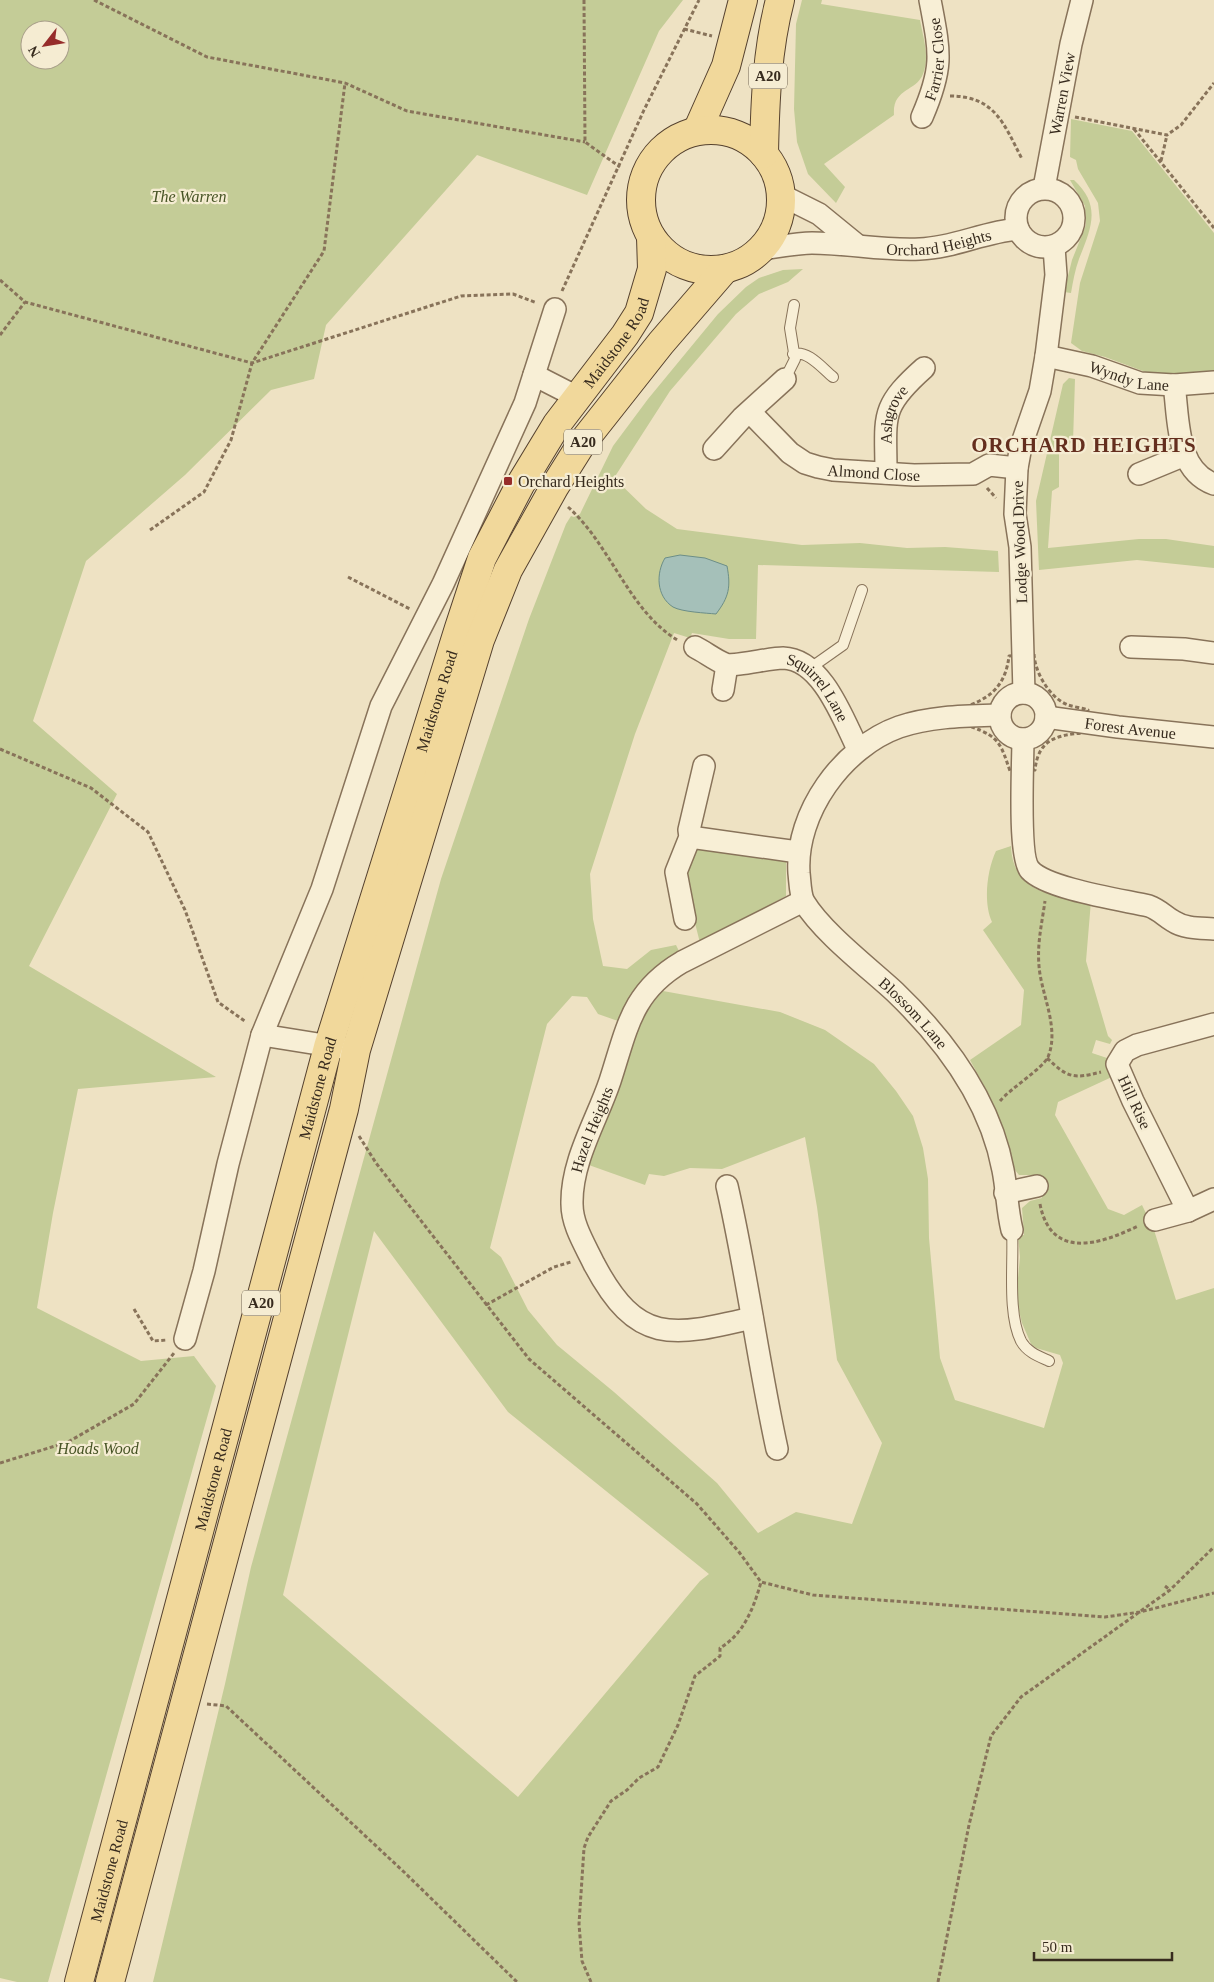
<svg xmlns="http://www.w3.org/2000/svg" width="1214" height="1982" font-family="Georgia,serif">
<rect width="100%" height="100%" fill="#eee2c3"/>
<path fill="#c4cc97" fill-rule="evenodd" d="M 0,0 L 683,0 L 659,31 L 587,195 L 477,155 L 326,325 L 314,379 L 271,390 L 185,475 L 86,561 L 33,721 L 117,794 L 29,966 L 216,1077 L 78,1089 L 53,1213 L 37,1308 L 141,1361 L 194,1356 L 216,1386 L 48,1982 L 17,1982 L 0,1978 ZM 30,30 L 60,30 L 60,60 L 30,60 Z
M 802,0 L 822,0 L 821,4 L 920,20 C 923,37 930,57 923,74 C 916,92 892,88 894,115 L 824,164 L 845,187 L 836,203 L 808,174 L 797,142 L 794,109 L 796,24 Z
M 1071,119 L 1132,131 L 1214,233 L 1214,372 L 1179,375 L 1151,374 L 1105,357 L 1082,351 L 1071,343 L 1080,283 L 1100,221 L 1098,203 L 1078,169 L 1076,160 L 1070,157 Z
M 1070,180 L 1074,180 C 1102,206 1091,228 1079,259 C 1075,270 1073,281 1071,293 L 1064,292 L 1072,260 L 1086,225 L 1085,206 Z
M 803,269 L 788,282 L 759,294 L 736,314 L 670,391 L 614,478 L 646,509 L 677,529 L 802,545 L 860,543 L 907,548 L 945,547 L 998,551 L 999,572 L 758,565 L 756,639 L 729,639 L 692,633 L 690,638 L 674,633 L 635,734 L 590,874 L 593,919 L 603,966 L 627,969 L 651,950 L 676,945 L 679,951 C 651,970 631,989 618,1021 L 598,1014 L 587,997 L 572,996 L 547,1024 L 490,1248 L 501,1257 L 528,1310 L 557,1345 L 614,1392 L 717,1483 L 758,1533 L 796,1512 L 852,1524 L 882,1443 L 837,1360 L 817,1207 L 805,1137 L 722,1169 L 690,1168 L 664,1176 L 649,1174 L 645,1185 L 586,1164 C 603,1120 631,1022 663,991 L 780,1012 L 825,1030 L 874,1064 L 896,1091 L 913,1116 L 923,1148 L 928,1179 L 929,1238 L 940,1358 L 955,1400 L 1044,1428 L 1063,1363 L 1060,1355 L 1036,1348 L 1031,1344 L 1022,1323 L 1016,1299 L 1020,1257 L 1018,1236 L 1024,1235 L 1022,1208 L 1030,1201 L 1042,1198 L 1039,1175 L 1019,1175 L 1015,1170 L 989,1095 L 970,1060 L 1021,1025 L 1024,990 L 983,930 L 992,922 C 983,903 987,870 996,851 L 1011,846 C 1013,894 1055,896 1091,901 L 1086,961 L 1108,1036 L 1112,1040 L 1110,1044 L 1096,1040 L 1092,1053 L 1107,1058 L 1114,1076 L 1058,1102 L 1055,1115 L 1108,1209 L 1124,1215 L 1142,1205 L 1154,1230 L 1176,1300 L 1214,1288 L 1214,1982 L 153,1982 L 225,1684 L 251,1567 L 441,879 L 529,619 L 566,524 L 571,516 L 574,517 L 580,514 L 613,446 L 648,399 L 718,314 L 746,287 L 759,278 L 783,270 ZM 374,1231 L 508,1412 L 709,1574 L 700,1581 L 518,1797 L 283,1595 Z
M 1069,378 L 1075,379 L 1073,442 L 1059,448 L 1059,487 L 1052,491 L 1048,548 L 1139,539 L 1166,539 L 1214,546 L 1214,568 L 1137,560 L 1039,570 L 1036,501 L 1063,384 Z
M 697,847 L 786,858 L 786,896 L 755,913 L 756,918 L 700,943 L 682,871 Z"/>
<path fill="#a5c0b9" stroke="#6c8e87" d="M 680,555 L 705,558 L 727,566 C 731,587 729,597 716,614 C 706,613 682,612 673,607 C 656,596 656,573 665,558 Z"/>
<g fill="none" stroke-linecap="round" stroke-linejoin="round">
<defs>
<path id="service" d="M 793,354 C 808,350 822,368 833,377
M 785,379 L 795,359 L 790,328 L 794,305
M 809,669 L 843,645 L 862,590
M 1012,1230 C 1014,1262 1007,1313 1021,1341 C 1027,1352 1038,1356 1049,1361"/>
<g id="minor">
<path id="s1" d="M 922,117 C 944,66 940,53 930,0"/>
<path id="s2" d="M 1044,188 L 1071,44 L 1082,0"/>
<circle cx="1045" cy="218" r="29"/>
<path d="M 781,195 L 819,214 L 857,245"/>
<path id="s3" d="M 762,249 C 778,247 796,243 812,243 C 848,243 883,251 920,249 C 953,248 984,232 1018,229"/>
<path id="s4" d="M 1046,356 L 1092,366 L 1140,383 L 1174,385 L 1214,382"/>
<path d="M 534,375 L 577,397"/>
<path d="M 1174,385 C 1179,418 1175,470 1214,484"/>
<path id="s5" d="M 750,412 L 790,453 L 805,463 L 818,467 L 833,470 L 914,475 L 973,474 L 989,465 L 1017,468"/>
<path d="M 714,449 L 742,418 L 785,379"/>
<path id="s6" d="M 886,473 C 886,416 879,408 924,368"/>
<path d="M 1139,474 L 1185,455"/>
<path id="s7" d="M 695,647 C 705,652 715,660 725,664 C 735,667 769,658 783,658 C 822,659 843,719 858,749"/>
<path d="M 1131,647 L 1184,649 L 1214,653"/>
<path d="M 723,690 L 727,665"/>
<path d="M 1024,693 L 1020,547 L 1015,514 L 1017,468 L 1021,446 L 1040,391 L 1046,356 L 1056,275 L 1054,247"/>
<circle cx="1023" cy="716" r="23"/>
<path id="s8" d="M 1000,715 C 967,716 931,716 899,727 C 843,747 795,813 799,873 C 800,881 800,895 804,902 C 822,932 869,968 895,992 C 946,1041 990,1100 1003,1170 C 1007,1190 1007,1210 1012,1230"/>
<path id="s9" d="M 1046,717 L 1118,727 L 1214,737"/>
<path d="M 1023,739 C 1023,762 1018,857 1030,870 C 1047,889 1123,900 1149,906 C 1160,910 1164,916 1173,921 C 1185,929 1201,928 1214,929"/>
<path d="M 690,837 L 798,852"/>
<path d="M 685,919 L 676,872 L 690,837 L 689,830 L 704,766"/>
<path d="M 262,1035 L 343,1048"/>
<path d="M 727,1186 C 747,1273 758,1362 777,1449"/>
<path d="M 1005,1193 L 1037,1186"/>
<path d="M 1188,1211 L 1133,1101 L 1117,1064 L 1125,1051 L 1137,1045 L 1214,1024"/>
<path d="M 1155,1220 L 1188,1211 L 1214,1199"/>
<path id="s10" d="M 752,1318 C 671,1337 637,1345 594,1264 C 585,1245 572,1225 572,1204 C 571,1161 597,1120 610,1081 C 627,1029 631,992 682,962 L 803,901"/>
<path d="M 185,1339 L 204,1271 L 228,1164 L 262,1035 L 322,889 L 381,706 L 443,584 L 525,403 L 555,309"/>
</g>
<g id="primary">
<path d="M 698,129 L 726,66 L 743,0"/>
<circle cx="711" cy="200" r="70"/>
<path d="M 764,154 C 765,102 767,50 780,0"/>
<path id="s11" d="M 79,1982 L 328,1047 L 459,628 L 482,558 L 520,485 L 557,424 L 625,335 L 639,313 L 652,269 L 651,237"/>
<path d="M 110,1982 L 344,1109 L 356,1050 L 480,640 L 508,570 L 555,486 L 582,443 L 661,343 L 724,270"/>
</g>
</defs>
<use href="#service" stroke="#88735a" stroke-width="12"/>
<use href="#minor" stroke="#88735a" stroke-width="24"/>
<use href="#primary" stroke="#55412e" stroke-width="30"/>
<path stroke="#88735a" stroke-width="3" stroke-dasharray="4 2.5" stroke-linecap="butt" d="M 94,0 L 207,57 L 345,83 L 407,111 L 585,142
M 584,0 L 585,142 L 620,167
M 684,29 L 712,36
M 950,96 C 995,96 1004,124 1022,159
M 1075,117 L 1167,135 L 1181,125 L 1214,83
M 1134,129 L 1214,228
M 1161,161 L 1167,135
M 0,280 L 25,302 L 252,363 L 461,296 L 513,294 L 537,303
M 562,291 L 644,110 L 699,0
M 0,335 L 25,302
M 987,488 L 996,498
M 568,507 C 611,545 629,612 679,641
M 150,530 L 204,492 L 231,440 L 252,363 L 324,251 L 345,83
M 348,577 L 410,609
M 1034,654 C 1035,673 1050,698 1068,705 C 1074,707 1082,708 1088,710 L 1083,733 C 1056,735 1038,740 1035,770 L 1010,771 C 1001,745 1000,737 972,727 L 970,705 C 994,696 1006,682 1009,656 Z
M 0,749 L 91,788 L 148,832 L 185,910 L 218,1002 L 246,1022
M 1047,1058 C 1068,1078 1073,1079 1101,1072
M 1000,1101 C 1010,1089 1043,1068 1048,1057 C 1060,1028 1041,994 1039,966 C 1037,943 1042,923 1045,901
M 359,1136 L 376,1163 L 529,1359 L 697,1504 L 739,1552 L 761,1582 L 813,1595 L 1105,1617 L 1140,1612 L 1214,1593
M 1040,1204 C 1051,1261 1101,1244 1138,1226
M 486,1305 L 554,1267 L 571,1262
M 134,1309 L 153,1341 L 167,1340
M 0,1463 L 68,1442 L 134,1404 L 174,1353
M 1165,1586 L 1170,1590
M 207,1704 L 226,1706 L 404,1872 L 517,1982
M 591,1982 L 582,1961 L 579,1924 L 584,1848 L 588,1837 L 611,1801 L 627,1790 L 639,1778 L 658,1767 L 678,1725 L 695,1676 L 720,1656 L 720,1648 C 744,1634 754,1607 761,1582
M 938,1982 L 969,1825 L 991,1736 L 1021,1697 L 1170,1590 L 1214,1547"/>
<use href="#service" stroke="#f8efd6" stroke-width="10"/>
<use href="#minor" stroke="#f8efd6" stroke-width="21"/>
<use href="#primary" stroke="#f1d89b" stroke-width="28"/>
</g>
<rect fill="#962c2a" stroke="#f5ecd2" stroke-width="2" x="503" y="476" width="10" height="10" rx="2.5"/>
<g text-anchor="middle" stroke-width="4.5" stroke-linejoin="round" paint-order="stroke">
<g fill="#f5ecd2" stroke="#706554" stroke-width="1">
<rect x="749" y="63.5" width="38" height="25" rx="4"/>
<rect x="564" y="429.5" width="38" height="25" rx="4"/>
<rect x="242" y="1290.5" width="38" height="25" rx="4"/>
</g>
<g font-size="15" font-weight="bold" fill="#372b1e">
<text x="768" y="81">A20</text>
<text x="583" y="447">A20</text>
<text x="261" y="1308">A20</text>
</g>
<g font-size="16" fill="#372b1e" stroke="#f5ecd2">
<text dy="6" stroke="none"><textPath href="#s1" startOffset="60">Farrier Close</textPath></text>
<text dy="6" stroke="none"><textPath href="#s2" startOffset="96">Warren View</textPath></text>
<text dy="6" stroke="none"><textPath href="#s3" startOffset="178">Orchard Heights</textPath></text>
<text dy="6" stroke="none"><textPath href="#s11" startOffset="1735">Maidstone Road</textPath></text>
<text dy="6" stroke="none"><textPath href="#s4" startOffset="86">Wyndy Lane</textPath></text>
<text dy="6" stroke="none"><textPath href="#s6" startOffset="60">Ashgrove</textPath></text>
<text dy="6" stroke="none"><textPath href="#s5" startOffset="145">Almond Close</textPath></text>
<text transform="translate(1019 542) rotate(-92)" y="6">Lodge Wood Drive</text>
<text dy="6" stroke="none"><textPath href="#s7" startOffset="141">Squirrel Lane</textPath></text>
<text dy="6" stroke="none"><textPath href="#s11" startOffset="1330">Maidstone Road</textPath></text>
<text dy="6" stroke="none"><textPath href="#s9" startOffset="85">Forest Avenue</textPath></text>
<text dy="6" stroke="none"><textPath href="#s8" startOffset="476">Blossom Lane</textPath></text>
<text dy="6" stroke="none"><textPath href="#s11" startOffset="925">Maidstone Road</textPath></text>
<text transform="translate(1135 1102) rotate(65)" y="6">Hill Rise</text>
<text dy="6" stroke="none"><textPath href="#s10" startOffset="331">Hazel Heights</textPath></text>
<text dy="6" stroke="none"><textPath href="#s11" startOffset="520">Maidstone Road</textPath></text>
<text dy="6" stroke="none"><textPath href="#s11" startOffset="115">Maidstone Road</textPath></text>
</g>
<g font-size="16" font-style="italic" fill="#475425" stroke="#f5ecd2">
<text x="189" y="202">The Warren</text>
<text x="98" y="1454">Hoads Wood</text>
</g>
<g font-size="16" fill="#372b1e" stroke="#f5ecd2" text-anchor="start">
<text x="518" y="487">Orchard Heights</text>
</g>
<g font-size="21" font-weight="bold" letter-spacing="1" fill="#642e1e" stroke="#f5ecd2">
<text x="1084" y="452">ORCHARD HEIGHTS</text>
</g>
</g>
<g transform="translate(45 45) rotate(239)"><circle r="24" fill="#f5ecd2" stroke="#a99f8a"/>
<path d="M0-4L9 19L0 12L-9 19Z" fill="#962c2a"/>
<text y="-8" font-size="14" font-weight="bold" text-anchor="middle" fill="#372b1e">N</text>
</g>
<path d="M1034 1952v8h138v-8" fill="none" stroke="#372b1e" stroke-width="2.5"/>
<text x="1042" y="1952" font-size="15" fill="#372b1e" stroke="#f5ecd2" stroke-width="4" paint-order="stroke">50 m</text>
</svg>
